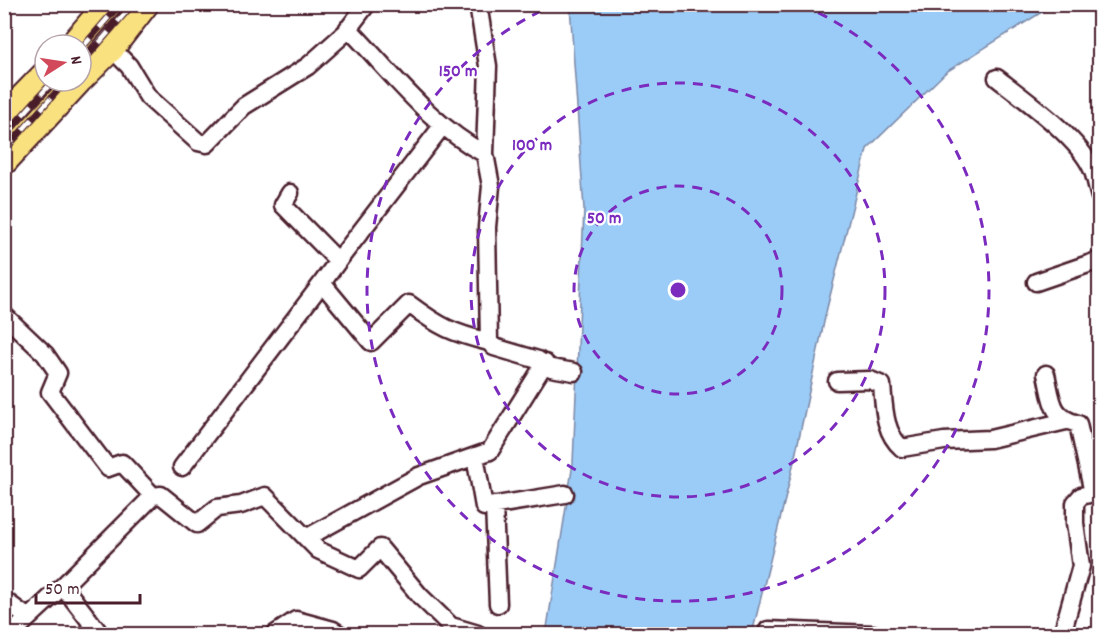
<svg xmlns="http://www.w3.org/2000/svg" width="1104" height="639" font-family="Dekko,sans-serif">
<rect width="100%" height="100%" fill="#fff"/>
<filter id="ink" filterUnits="userSpaceOnUse"><feTurbulence type="fractalNoise" baseFrequency=".0167" numOctaves="2"/><feDisplacementMap in="SourceGraphic" scale="12" xChannelSelector="R" yChannelSelector="G"/><feConvolveMatrix kernelMatrix="1 2 1 2 8 2 1 2 1" color-interpolation-filters="sRGB"/></filter>
<g filter="url(#ink)">
<path fill="#9bccf7" stroke="#7b87a5" stroke-width="1.5" d="M 570,5 L 1099,5 L 1099,9 L 1053,5 L 946,72 L 867,149 L 827,308 L 791,475 L 752,634 L 546,634 L 573,463 L 584,209 Z"/>
<g fill="none" stroke-linecap="round" stroke-linejoin="round">
<defs>
<path id="minor" d="M 348,28 C 391,72 430,125 485,154 L 488,66 L 478,4
M 111,48 L 129,66 L 148,97 L 198,142 L 207,144 L 244,106 L 308,66 L 345,33 L 367,4
M 997,78 C 1024,99 1079,138 1092,169 C 1096,178 1097,188 1100,197
M 485,154 L 491,186 L 487,227 L 489,342 L 494,347 L 538,360 L 551,368 L 574,372
M 290,193 L 283,205 L 338,261 L 322,283 L 371,342 L 409,304 C 440,327 452,333 489,342
M 338,261 L 443,125
M 1036,282 L 1100,260
M 4,315 L 45,354 L 58,373 L 50,392 L 108,468 L 122,463 L 153,496 L 161,495 L 197,524 L 217,508 L 241,505 L 265,496 L 318,550 L 359,569 L 380,548 L 420,596 L 451,626 L 478,634
M 1046,374 C 1052,399 1050,417 1078,424 L 1093,493 L 1100,495
M 837,381 L 870,380 L 882,385 C 884,407 884,433 902,448 L 944,441 L 990,439 L 1066,421
M 475,456 L 484,507 L 565,494
M 182,467 L 322,283
M 494,505 L 498,604
M 306,538 L 419,476 L 490,451 L 545,363
M 63,586 L 100,634
M 4,600 L 27,617
M 768,630 L 873,634
M 11,634 L 63,586 L 153,496
M 275,634 L 296,620 L 333,630 L 339,634
M 1062,634 L 1081,566 L 1075,523 L 1075,503 L 1081,496 L 1093,493"/>
<path id="primary" d="M 73,45 L 108,4
M 81,78 L 111,48 L 145,4
M 4,117 L 45,75
M 4,161 L 78,81"/>
</defs>
<use href="#minor" stroke="#4a1f2b" stroke-width="21"/>
<use href="#primary" stroke="#4a1f2b" stroke-width="30"/>
<use href="#minor" stroke="#fff" stroke-width="16"/>
<use href="#primary" stroke="#fae180" stroke-width="26"/>
<defs>
<path id="rail" d="M 81,49 L 120,4
M 81,64 L 133,4
M 4,136 L 53,81
M 4,151 L 66,81"/>
</defs>
<use href="#rail" stroke="#4a1f2b" stroke-width="7"/>
<use href="#rail" stroke="#fff" stroke-width="4.5" stroke-dasharray="14" stroke-linecap="butt"/>
</g>
</g>
<g fill="none" stroke="#7b2cbf" stroke-width="3" stroke-dasharray="10 8">
<circle cx="678" cy="290" r="104"/>
<circle cx="678" cy="290" r="207"/>
<path d="M802 5A311 311 0 1 1 554 5"/>
</g>
<circle cx="678" cy="290" r="9" fill="#7b2cbf" stroke="#fff" stroke-width="3"/>
<g font-size="18" text-anchor="middle" font-weight="bold" fill="#7b2cbf" stroke="#fff" stroke-width="4.5" stroke-linejoin="round" paint-order="stroke">
<text x="458" y="76">150 m</text>
<text x="532" y="150">100 m</text>
<text x="604" y="223">50 m</text>
</g>
<rect width="1104" height="639" fill="none" stroke="#fff" stroke-width="24"/>
<rect x="12" y="12" width="1080" height="615" fill="none" stroke="#4a1f2b" stroke-width="2" filter="url(#ink)"/>
<g transform="translate(63 63) rotate(78)"><circle r="28" fill="#ffffff" stroke="#b7a5aa" stroke-width="1.5"/>
<path d="M0-4.5L10 22L0 15L-10 22Z" fill="#d1495b"/>
<text y="-9" font-size="16" font-weight="bold" text-anchor="middle" fill="#4a1f2b">N</text>
</g>
<path d="M36 594v9h104v-9" fill="none" stroke="#4a1f2b" stroke-width="3"/>
<text x="45" y="594" font-size="18" fill="#4a1f2b" stroke="#ffffff" stroke-width="4.5" paint-order="stroke">50 m</text>
</svg>
